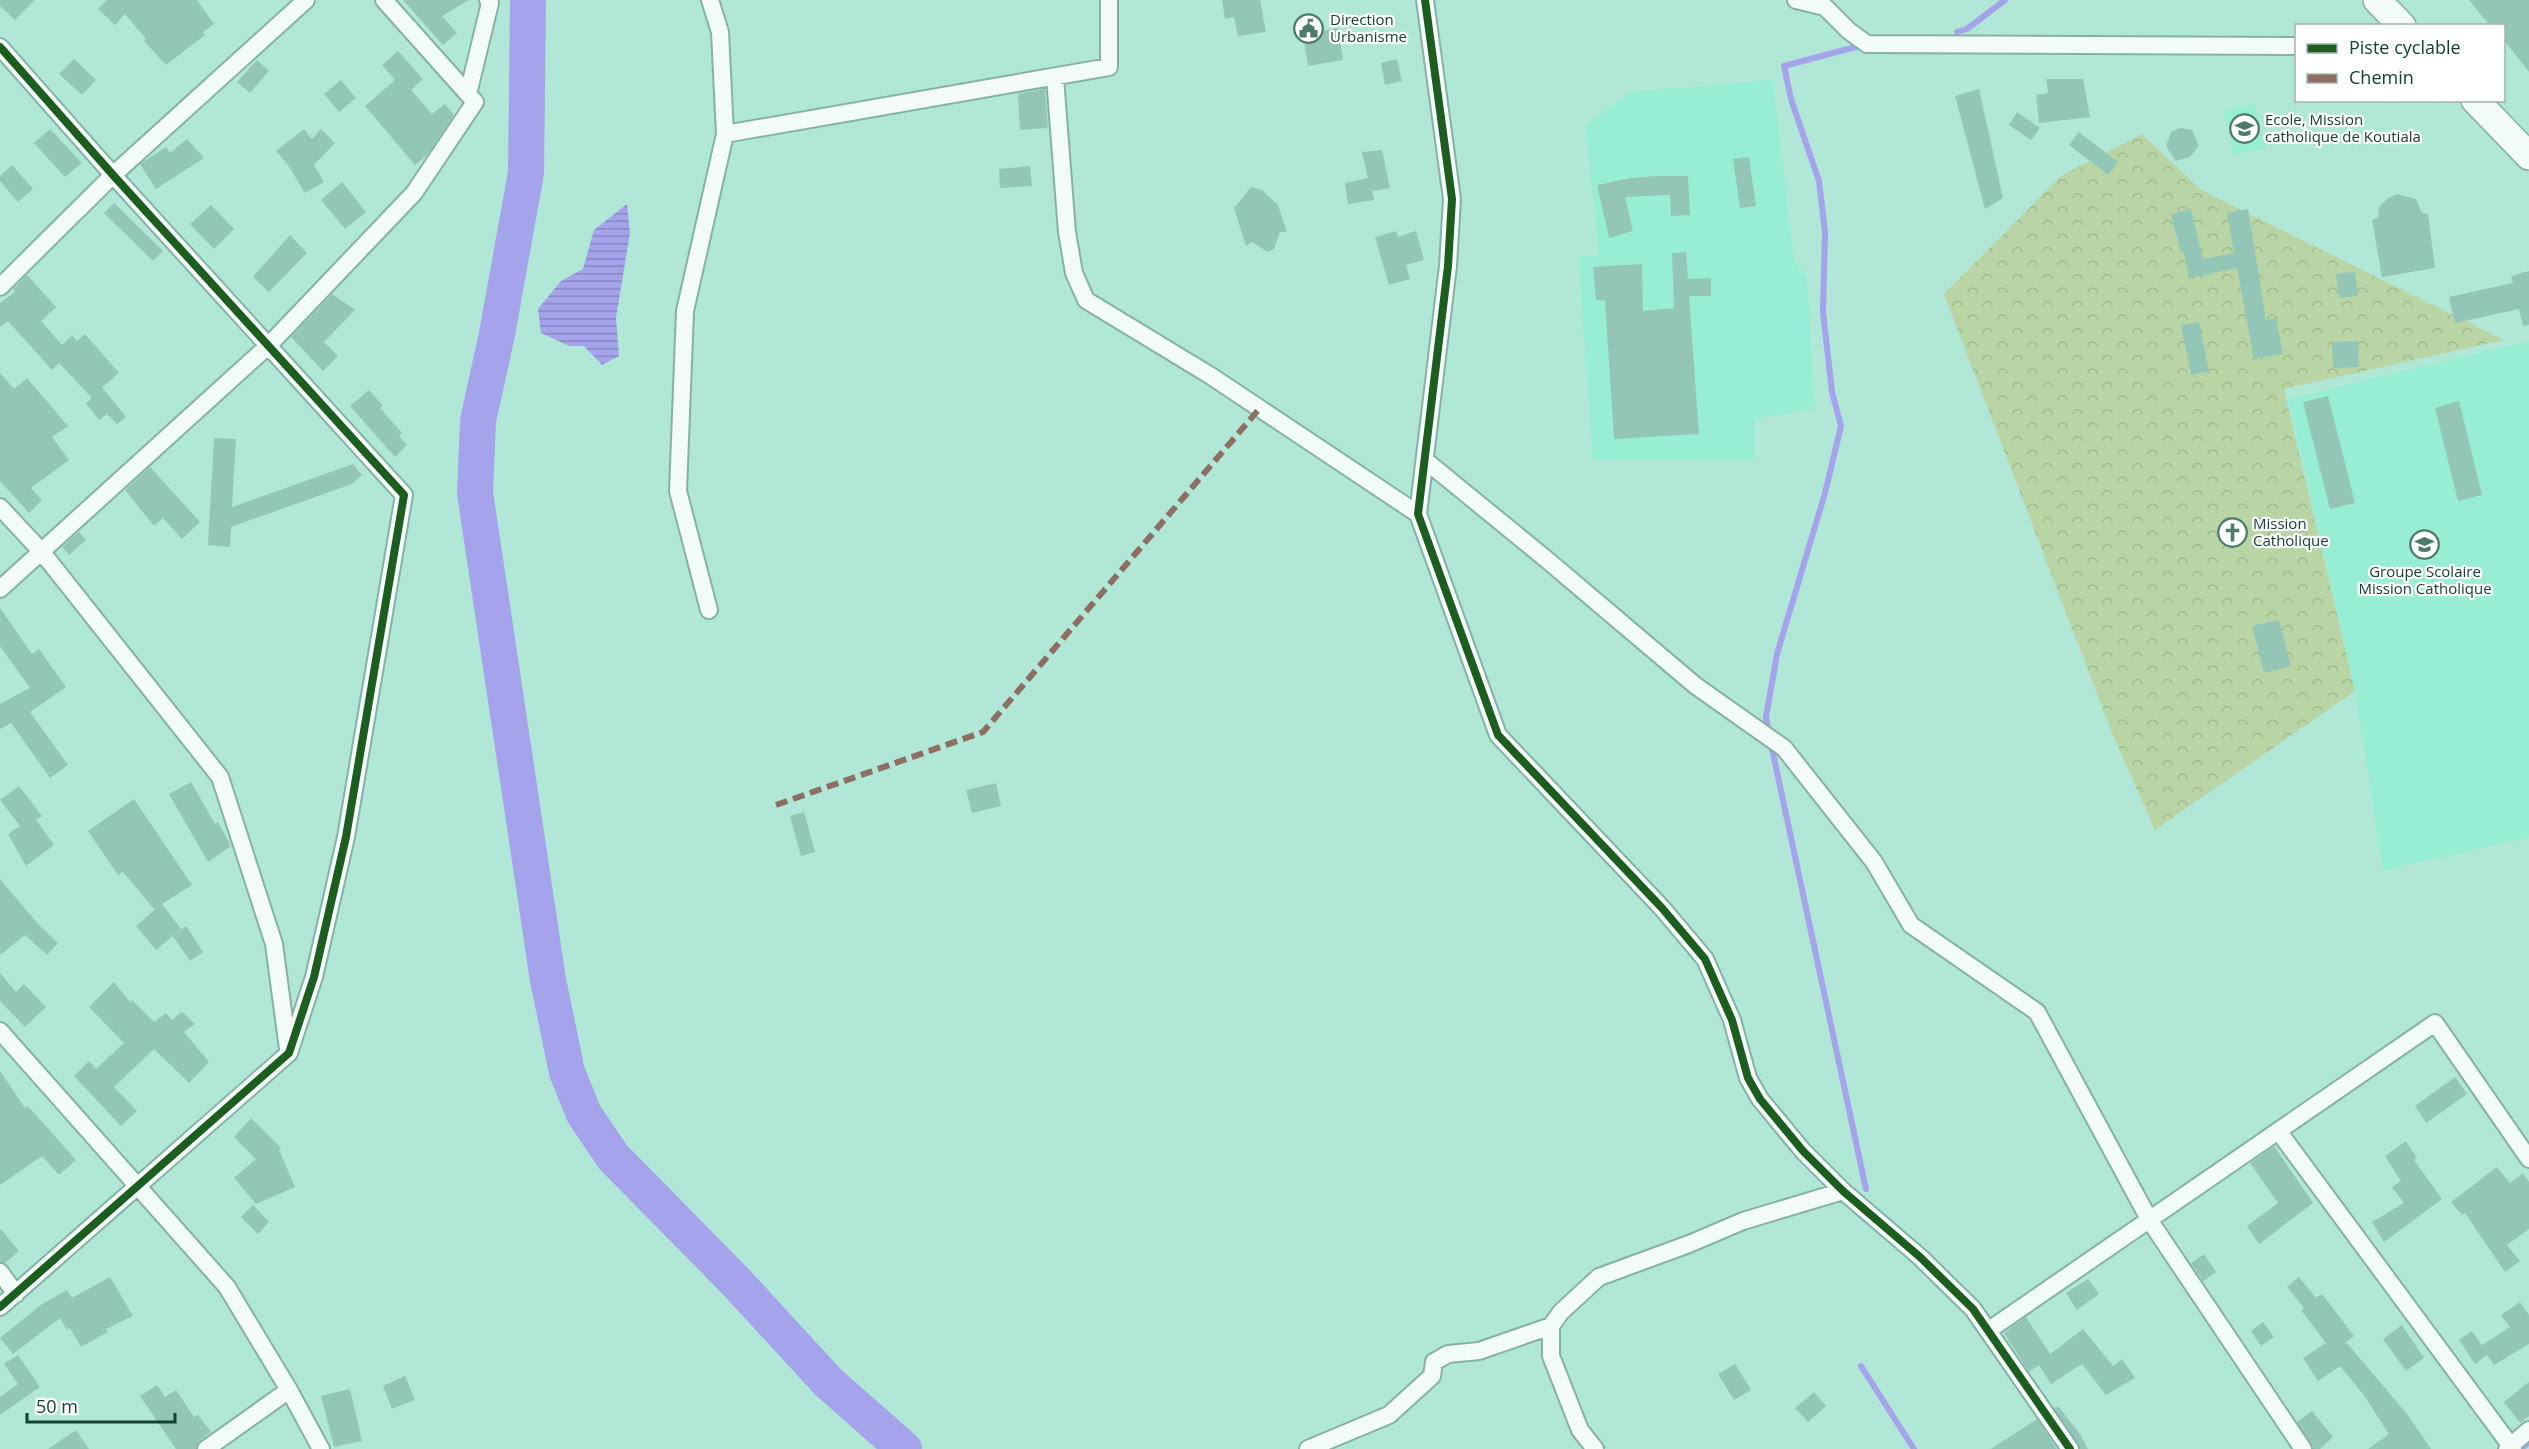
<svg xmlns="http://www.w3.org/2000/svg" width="2529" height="1449" font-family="'Open Sans',sans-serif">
<defs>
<pattern id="park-crowns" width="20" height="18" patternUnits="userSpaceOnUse" patternTransform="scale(1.5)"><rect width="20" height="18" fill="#b9d5a6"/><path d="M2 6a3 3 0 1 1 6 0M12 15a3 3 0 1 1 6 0" fill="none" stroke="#9eb890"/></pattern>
<pattern id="water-rules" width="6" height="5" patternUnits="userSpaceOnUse" patternTransform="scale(1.5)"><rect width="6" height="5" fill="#a5a3eb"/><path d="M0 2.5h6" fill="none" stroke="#8586bf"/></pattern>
</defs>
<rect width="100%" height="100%" fill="#b1e7d7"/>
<path fill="#98eed5" d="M 1773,80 L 1794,261 L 1807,277 L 1815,408 L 1755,419 L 1755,459 L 1593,460 L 1578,257 L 1599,255 L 1585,126 L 1630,92 Z
M 2255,103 L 2265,148 L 2234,155 L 2224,111 Z
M 2529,341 L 2529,838 L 2383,870 L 2355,691 L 2288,399 Z"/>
<path fill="url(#park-crowns)" d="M 2142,134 L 2201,190 L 2504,340 L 2284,389 L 2355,691 L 2155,830 L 2113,735 L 1944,294 L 2061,176 Z"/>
<path fill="url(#water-rules)" d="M 627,204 L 630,233 L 616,318 L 619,356 L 602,365 L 584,346 L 569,346 L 541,333 L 538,309 L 561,281 L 583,269 L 594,230 Z"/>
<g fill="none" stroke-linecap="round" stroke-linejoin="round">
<path stroke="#a5a3eb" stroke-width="6" d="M 1957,32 L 1967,29 L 2005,0
M 1769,734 L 1766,717 L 1777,654 L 1825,493 L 1841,426 L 1832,392 L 1823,312 L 1825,232 L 1819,181 L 1791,99 L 1784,66 L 1863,45
M 1771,744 L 1866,1189
M 1861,1366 L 1914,1449
M 2521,1449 L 2529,1442"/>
<path stroke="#a5a3eb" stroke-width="36" d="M 528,0 L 526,173 L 497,334 L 478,421 L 475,493 L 548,980 L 567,1072 L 584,1114 L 613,1157 L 737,1283 L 828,1382 L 904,1449"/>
</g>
<path fill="#94c6b8" d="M 0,0 L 35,0 L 15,20 L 0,6 Z
M 107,0 L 197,0 L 214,24 L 203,32 L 205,35 L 166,65 L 144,41 L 146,39 L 125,14 L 115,25 L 98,9 Z
M 403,0 L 469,0 L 442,16 L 457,33 L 443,45 Z
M 1222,0 L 1260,0 L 1266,32 L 1238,36 L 1234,17 L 1225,19 Z
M 2469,0 L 2529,0 L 2529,72 L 2504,40 L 2504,26 L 2490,26 Z
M 1338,28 L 1343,60 L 1308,66 L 1303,34 Z
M 398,51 L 423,79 L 411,90 L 432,114 L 445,104 L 454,115 L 428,154 L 415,165 L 365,106 L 395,80 L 382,65 Z
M 74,59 L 96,80 L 82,95 L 59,74 Z
M 1397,59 L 1402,81 L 1385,85 L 1381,63 Z
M 257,60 L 269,71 L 250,93 L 237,82 Z
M 2046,79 L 2083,79 L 2090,117 L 2039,123 L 2036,95 L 2048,93 Z
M 341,80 L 356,98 L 339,112 L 324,94 Z
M 1045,89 L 1048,128 L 1020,130 L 1018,94 Z
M 1979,89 L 2003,198 L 1985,209 L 1955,96 Z
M 2017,112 L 2040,128 L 2031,140 L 2009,125 Z
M 2180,128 L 2192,130 L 2199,146 L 2190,157 L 2176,161 L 2166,146 L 2171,132 Z
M 50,129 L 82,163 L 65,177 L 34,143 Z
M 304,129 L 312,139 L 321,129 L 335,143 L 314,165 L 324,182 L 305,193 L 288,165 L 276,151 Z
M 2079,132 L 2118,162 L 2108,175 L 2069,145 Z
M 187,139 L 204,158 L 156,189 L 140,164 L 166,147 L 170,153 Z
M 1382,150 L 1390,188 L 1372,191 L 1374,200 L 1348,204 L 1345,183 L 1368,178 L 1362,152 Z
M 1749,157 L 1756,206 L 1740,208 L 1733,159 Z
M 12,165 L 33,189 L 18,202 L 0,181 L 0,176 Z
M 1030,166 L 1032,186 L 1000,188 L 999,169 Z
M 1658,176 L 1688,176 L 1690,215 L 1671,216 L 1670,195 L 1625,197 L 1633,231 L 1609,238 L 1597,185 L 1631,178 Z
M 342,182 L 366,212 L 345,229 L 321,200 Z
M 1251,187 L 1262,190 L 1278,205 L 1287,232 L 1280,232 L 1274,249 L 1268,252 L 1252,242 L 1246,246 L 1234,208 Z
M 2397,194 L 2416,199 L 2422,213 L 2428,214 L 2435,268 L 2382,277 L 2372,220 L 2378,218 L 2379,207 L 2388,198 Z
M 114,203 L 163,251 L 153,261 L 104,213 Z
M 211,205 L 234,229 L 214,249 L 190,224 Z
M 2191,209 L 2203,259 L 2234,253 L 2227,213 L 2248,209 L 2266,320 L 2276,318 L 2283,354 L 2254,359 L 2237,268 L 2189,278 L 2184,252 L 2181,253 L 2171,214 Z
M 1396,231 L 1398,237 L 1416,231 L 1424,260 L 1406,265 L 1410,279 L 1389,285 L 1375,237 Z
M 290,235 L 307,253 L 269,292 L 253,277 Z
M 1686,252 L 1688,279 L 1711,278 L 1711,296 L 1689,296 L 1699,434 L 1614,439 L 1605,301 L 1596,300 L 1593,267 L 1642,264 L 1643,311 L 1674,308 L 1672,253 Z
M 2529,271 L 2529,325 L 2523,326 L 2519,309 L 2455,323 L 2449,297 L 2513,283 L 2511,276 Z
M 2355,272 L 2358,296 L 2339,298 L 2336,274 Z
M 27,275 L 56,307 L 41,321 L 62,345 L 72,335 L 77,341 L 85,334 L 119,373 L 102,387 L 126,417 L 117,424 L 107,414 L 99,420 L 86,403 L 92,398 L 59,363 L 52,370 L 8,321 L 0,327 L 0,303 L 15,292 L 13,289 Z
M 332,294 L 355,310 L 324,342 L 338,356 L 323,371 L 291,337 Z
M 2199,322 L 2209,371 L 2191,375 L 2181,325 Z
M 2358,341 L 2359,367 L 2333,368 L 2332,342 Z
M 0,373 L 14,389 L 27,378 L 68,426 L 52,437 L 69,460 L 31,488 L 42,500 L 29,513 L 0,481 Z
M 369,390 L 383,406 L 380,408 L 402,433 L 399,436 L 407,445 L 395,457 L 350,406 Z
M 2328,396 L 2355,503 L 2330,509 L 2303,402 Z
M 2459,401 L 2482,495 L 2458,501 L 2435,408 Z
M 214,438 L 236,439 L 232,507 L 353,464 L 362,475 L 352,484 L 231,527 L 230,547 L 208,545 Z
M 150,467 L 200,522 L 182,539 L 163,518 L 154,526 L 125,490 Z
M 79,532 L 86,540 L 69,555 L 62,547 Z
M 0,608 L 32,654 L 39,649 L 66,687 L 30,712 L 68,765 L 50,778 L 11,723 L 0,729 L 0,704 L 30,688 L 0,646 Z
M 2279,620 L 2291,666 L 2264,673 L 2252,626 Z
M 191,782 L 215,824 L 218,822 L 231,846 L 208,862 L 169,794 Z
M 996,783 L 1001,806 L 972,813 L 966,790 Z
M 19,786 L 42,816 L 36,820 L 54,845 L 26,866 L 8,834 L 20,826 L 0,800 Z
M 134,799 L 192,885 L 162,904 L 181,929 L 156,950 L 136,926 L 159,906 L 154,909 L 123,872 L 118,875 L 88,831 Z
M 804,812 L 815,852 L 801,856 L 790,816 Z
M 0,879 L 38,924 L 58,943 L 47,955 L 25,935 L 0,955 Z
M 186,926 L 203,952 L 190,961 L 173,936 Z
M 0,973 L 16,992 L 24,984 L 46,1007 L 25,1027 L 0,1001 Z
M 114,982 L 130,1002 L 132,1000 L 154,1022 L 166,1013 L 172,1020 L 182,1012 L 195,1024 L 184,1032 L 209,1062 L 189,1083 L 154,1049 L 114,1087 L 137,1111 L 121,1126 L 74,1076 L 89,1061 L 96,1069 L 124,1043 L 89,1007 Z
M 0,1071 L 25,1108 L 28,1106 L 76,1160 L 59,1175 L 42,1156 L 0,1185 Z
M 2455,1077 L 2467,1094 L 2426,1123 L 2415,1106 Z
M 251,1118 L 281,1148 L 279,1150 L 295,1187 L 256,1204 L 234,1178 L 256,1159 L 234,1137 Z
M 2406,1141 L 2417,1158 L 2414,1160 L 2442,1199 L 2384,1242 L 2372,1222 L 2404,1203 L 2392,1187 L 2401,1181 L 2385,1156 Z
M 2274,1146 L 2313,1203 L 2259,1244 L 2247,1226 L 2278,1203 L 2250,1163 Z
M 2497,1167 L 2510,1183 L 2523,1173 L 2529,1182 L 2529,1229 L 2507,1245 L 2520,1261 L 2505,1272 L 2465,1213 L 2462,1215 L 2451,1202 Z
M 253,1205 L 269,1222 L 258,1234 L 241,1217 Z
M 0,1228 L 19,1251 L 5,1263 L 0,1262 Z
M 2204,1254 L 2216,1272 L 2203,1281 L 2191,1263 Z
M 110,1277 L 133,1316 L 106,1329 L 108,1332 L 81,1347 L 70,1328 L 67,1330 L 60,1318 L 13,1354 L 0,1338 L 42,1304 L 67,1290 L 72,1298 Z
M 2299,1277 L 2316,1298 L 2322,1294 L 2354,1336 L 2346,1342 L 2407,1414 L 2431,1449 L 2368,1449 L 2389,1434 L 2363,1394 L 2340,1366 L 2318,1381 L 2303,1358 L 2326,1343 L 2301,1310 L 2304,1308 L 2287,1287 Z
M 2088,1279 L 2099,1294 L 2077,1310 L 2066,1293 Z
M 2520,1302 L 2529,1315 L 2529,1344 L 2494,1365 L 2487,1355 L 2475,1364 L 2459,1340 L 2472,1331 L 2483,1347 L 2482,1345 L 2510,1327 L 2501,1315 Z
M 2026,1317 L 2050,1354 L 2083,1329 L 2113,1366 L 2122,1359 L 2135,1378 L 2106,1395 L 2082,1364 L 2051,1384 L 2039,1365 L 2029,1372 L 2004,1333 Z
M 2263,1322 L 2274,1337 L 2261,1346 L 2251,1331 Z
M 2402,1325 L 2424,1358 L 2406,1371 L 2383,1339 Z
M 18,1355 L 40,1387 L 0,1415 L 0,1397 L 18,1384 L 4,1364 Z
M 1735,1364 L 1751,1390 L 1734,1400 L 1718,1374 Z
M 405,1376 L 415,1400 L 392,1409 L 383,1386 Z
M 2529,1382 L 2529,1416 L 2520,1423 L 2504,1402 Z
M 157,1385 L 165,1397 L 176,1390 L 194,1417 L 198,1415 L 211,1432 L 199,1441 L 196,1449 L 176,1449 L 140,1396 Z
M 350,1389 L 362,1441 L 334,1447 L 321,1396 Z
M 1814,1392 L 1826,1406 L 1808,1422 L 1795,1408 Z
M 2058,1406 L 2080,1434 L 2088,1449 L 2080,1449 L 2054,1408 Z
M 2312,1411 L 2333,1437 L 2320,1449 L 2313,1449 L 2297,1422 Z
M 2037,1419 L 2057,1449 L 1991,1449 Z
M 76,1430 L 89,1449 L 48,1449 Z"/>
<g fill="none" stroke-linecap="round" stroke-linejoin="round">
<defs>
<path id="minor" d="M 1425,0 L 1452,199 L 1448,266 L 1418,514 L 1498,735 L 1662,908 L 1705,959 L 1732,1020 L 1748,1078 L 1760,1099 L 1803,1151 L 1843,1191 L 1920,1257 L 1973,1309 L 2070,1449
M 1796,0 L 1825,7 L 1849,31 L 1867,44 L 2296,46
M 0,47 L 113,175 L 404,495 L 346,837 L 314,977 L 289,1053 L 0,1307
M 1055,78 L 1067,232 L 1074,273 L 1086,300 L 1211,376 L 1418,514
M 468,94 L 490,3 L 488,0
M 725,134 L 1109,67 L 1109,0
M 0,287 L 113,175 L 306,0
M 1426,461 L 1546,559 L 1696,686 L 1784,748 L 1874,862 L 1911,925 L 2037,1012 L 2150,1221 L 2303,1449
M 0,507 L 41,551 L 220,777 L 274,944 L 288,1049
M 0,589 L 269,345 L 414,193 L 475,102 L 384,0
M 709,610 L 678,491 L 685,311 L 725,134 L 720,32 L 710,0
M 0,1031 L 227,1287 L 289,1390 L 321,1449
M 2279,1132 L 2513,1449
M 0,1272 L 16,1294
M 1989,1330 L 2435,1023 L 2529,1159
M 206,1449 L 289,1390
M 1308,1449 L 1389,1415 L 1432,1376 L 1434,1362 L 1448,1354 L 1479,1351 L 1551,1326
M 1595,1449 L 1580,1430 L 1551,1356 L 1551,1326 L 1561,1312 L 1599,1277 L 1689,1244 L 1743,1221 L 1843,1191
M 2507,1449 L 2529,1430"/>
<path id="primary" d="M 2377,0 L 2402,26
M 2475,100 L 2529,156"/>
</defs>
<use href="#minor" stroke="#86b2a6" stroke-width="20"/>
<use href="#primary" stroke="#86b2a6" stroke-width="30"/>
<use href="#minor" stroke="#f3fbf9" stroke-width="16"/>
<use href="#primary" stroke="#f3fbf9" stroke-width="27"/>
<path stroke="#8d6e63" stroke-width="6" stroke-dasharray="12 6" stroke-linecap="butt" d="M 776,805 L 983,732 L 1260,408"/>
<defs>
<path id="cycleway" d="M 1425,0 L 1452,199 L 1448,266 L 1418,514 L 1498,735 L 1662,908 L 1705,959 L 1732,1020 L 1748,1078 L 1760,1099 L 1803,1151 L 1843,1191 L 1920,1257 L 1973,1309 L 2070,1449
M 0,47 L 113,175 L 404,495 L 346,837 L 314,977 L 289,1053 L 0,1307"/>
</defs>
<use href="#cycleway" stroke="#fff" stroke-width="11"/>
<use href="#cycleway" stroke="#1b5e20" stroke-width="8"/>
</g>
<defs>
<symbol id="civic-ring" viewBox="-11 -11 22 22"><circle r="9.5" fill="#fff" stroke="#4c7a6e" stroke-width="1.5"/><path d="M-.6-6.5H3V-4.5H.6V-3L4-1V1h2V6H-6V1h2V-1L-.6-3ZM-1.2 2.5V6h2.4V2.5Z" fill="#4c7a6e"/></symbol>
<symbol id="school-ring" viewBox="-11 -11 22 22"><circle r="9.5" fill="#fff" stroke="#4c7a6e" stroke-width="1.5"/><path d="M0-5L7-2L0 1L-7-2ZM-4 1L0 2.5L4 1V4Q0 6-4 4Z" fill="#4c7a6e"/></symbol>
<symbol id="church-ring" viewBox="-11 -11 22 22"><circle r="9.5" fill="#fff" stroke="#4c7a6e" stroke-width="1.5"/><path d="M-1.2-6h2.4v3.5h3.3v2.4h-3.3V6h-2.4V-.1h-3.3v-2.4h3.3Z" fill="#4c7a6e"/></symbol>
</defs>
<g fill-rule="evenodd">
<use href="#civic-ring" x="1292" y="12" width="33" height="33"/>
<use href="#school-ring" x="2228" y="112" width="33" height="33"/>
<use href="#church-ring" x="2216" y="516" width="33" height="33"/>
<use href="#school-ring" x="2408" y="528" width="33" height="33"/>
</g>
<g text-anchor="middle" stroke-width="4.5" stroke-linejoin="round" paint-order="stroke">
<g font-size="15" fill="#154035" stroke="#fff" text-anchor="start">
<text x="1330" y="25">Direction<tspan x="1330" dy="17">Urbanisme</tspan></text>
<text x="2265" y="125">Ecole, Mission<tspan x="2265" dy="17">catholique de Koutiala</tspan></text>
<text x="2253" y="529">Mission<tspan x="2253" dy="17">Catholique</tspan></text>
<text x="2425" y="577" text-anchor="middle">Groupe Scolaire<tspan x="2425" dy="17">Mission Catholique</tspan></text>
</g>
</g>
<rect x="2295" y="24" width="210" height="78" fill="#ffffff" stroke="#a1b3ae" stroke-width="1.5"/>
<rect x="2307" y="44" width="30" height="9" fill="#1b5e20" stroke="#a1b3ae" stroke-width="1.5"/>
<text x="2349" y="54" font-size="18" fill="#154035">Piste cyclable</text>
<rect x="2307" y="74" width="30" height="9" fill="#8d6e63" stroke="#a1b3ae" stroke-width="1.5"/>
<text x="2349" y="84" font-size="18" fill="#154035">Chemin</text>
<path d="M27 1413v9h148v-9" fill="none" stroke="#154035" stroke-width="3"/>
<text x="36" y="1413" font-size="18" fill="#154035" stroke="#ffffff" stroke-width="4.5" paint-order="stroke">50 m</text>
</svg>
